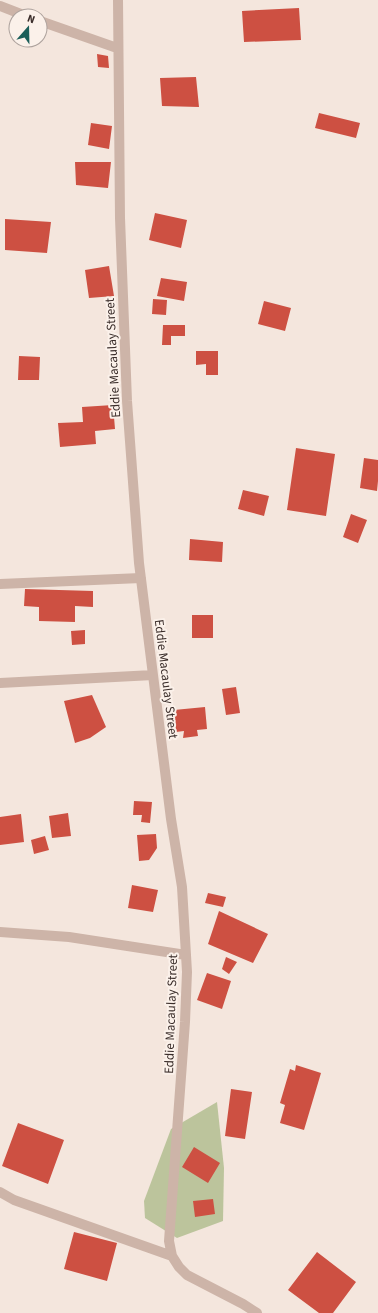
<svg xmlns="http://www.w3.org/2000/svg" width="378" height="1313" font-family="'Source Sans 3',sans-serif">
<rect width="100%" height="100%" fill="#f4e6dd"/>
<path fill="#bcc49c" d="M 217,1102 L 224,1168 L 223,1221 L 177,1238 L 145,1218 L 144,1201 L 171,1129 Z"/>
<path fill="#cd5042" d="M 299,8 L 301,40 L 244,42 L 242,11 Z
M 97,54 L 108,56 L 109,68 L 98,67 Z
M 196,77 L 199,107 L 162,106 L 160,78 Z
M 319,113 L 360,123 L 356,138 L 315,128 Z
M 91,123 L 112,126 L 109,149 L 88,145 Z
M 75,162 L 111,162 L 108,188 L 76,185 Z
M 155,213 L 187,220 L 181,248 L 149,240 Z
M 5,219 L 51,222 L 47,253 L 5,250 Z
M 109,266 L 114,296 L 89,298 L 85,270 Z
M 161,278 L 187,282 L 184,301 L 157,296 Z
M 153,299 L 167,300 L 166,315 L 152,314 Z
M 264,301 L 291,308 L 285,331 L 258,324 Z
M 163,325 L 185,325 L 185,336 L 171,336 L 171,345 L 162,345 Z
M 196,351 L 218,351 L 218,375 L 206,375 L 206,364 L 196,365 Z
M 19,356 L 40,357 L 39,380 L 18,380 Z
M 113,405 L 115,429 L 95,431 L 96,444 L 60,447 L 58,423 L 83,422 L 82,407 Z
M 296,448 L 335,454 L 326,516 L 287,510 Z
M 364,458 L 378,460 L 378,481 L 377,491 L 360,488 Z
M 243,490 L 269,496 L 264,516 L 238,509 Z
M 351,514 L 367,520 L 358,543 L 343,537 Z
M 190,539 L 223,542 L 222,562 L 189,560 Z
M 25,589 L 93,591 L 93,607 L 75,606 L 75,622 L 39,621 L 39,607 L 24,606 Z
M 192,615 L 213,615 L 213,638 L 192,638 Z
M 85,630 L 85,644 L 72,645 L 71,631 Z
M 236,687 L 240,713 L 226,715 L 222,689 Z
M 92,695 L 106,727 L 90,738 L 75,743 L 64,701 Z
M 205,707 L 207,729 L 197,730 L 198,736 L 183,738 L 184,731 L 176,732 L 174,710 Z
M 134,801 L 152,802 L 150,823 L 141,822 L 142,815 L 133,815 Z
M 68,813 L 71,836 L 52,838 L 49,816 Z
M 21,814 L 24,842 L 0,845 L 0,817 Z
M 156,834 L 157,848 L 149,860 L 139,861 L 137,835 Z
M 45,836 L 49,850 L 34,854 L 31,840 Z
M 132,885 L 158,890 L 153,912 L 128,908 Z
M 208,893 L 226,897 L 223,907 L 205,903 Z
M 219,911 L 268,934 L 253,963 L 208,944 Z
M 226,957 L 237,962 L 229,974 L 222,969 Z
M 207,973 L 231,981 L 222,1009 L 197,1000 Z
M 296,1065 L 321,1073 L 304,1130 L 280,1123 L 285,1105 L 280,1103 L 290,1069 L 295,1071 Z
M 231,1089 L 252,1092 L 245,1139 L 225,1136 Z
M 18,1123 L 64,1140 L 48,1184 L 2,1166 Z
M 194,1147 L 220,1163 L 208,1183 L 182,1167 Z
M 213,1199 L 215,1214 L 195,1217 L 193,1201 Z
M 74,1232 L 117,1243 L 107,1281 L 64,1269 Z
M 317,1252 L 356,1282 L 333,1313 L 319,1313 L 288,1290 Z"/>
<g fill="none" stroke-linecap="round" stroke-linejoin="round">
<path stroke="#cdb4a8" stroke-width="10" d="M 118,0 L 120,218 L 127,401 L 139,563 L 171,819 L 182,887 L 187,972 L 185,1022 L 169,1241 L 172,1256 L 179,1267 L 187,1275 L 243,1304 L 257,1313
M 0,6 L 26,16
M 40,21 L 117,48
M 0,584 L 141,578
M 0,683 L 153,675
M 0,932 L 69,937 L 186,955
M 0,1192 L 14,1200 L 172,1256"/>
</g>
<g text-anchor="middle" stroke-width="4" stroke-linejoin="round" paint-order="stroke">
<g font-size="13" fill="#392c29" stroke="#fbf1ea">
<text transform="translate(112 358) rotate(-93)" y="5">Eddie Macaulay Street</text>
<text transform="translate(167 679) rotate(83)" y="5">Eddie Macaulay Street</text>
<text transform="translate(170 1014) rotate(-88)" y="5">Eddie Macaulay Street</text>
</g>
</g>
<g transform="translate(28 28) rotate(20)"><circle r="19" fill="#fbf1ea" stroke="#ada29d"/>
<path d="M0-3L7 15L0 10L-7 15Z" fill="#1b5e59"/>
<text y="-6" font-size="11" font-weight="bold" text-anchor="middle" fill="#392c29">N</text>
</g>
</svg>
